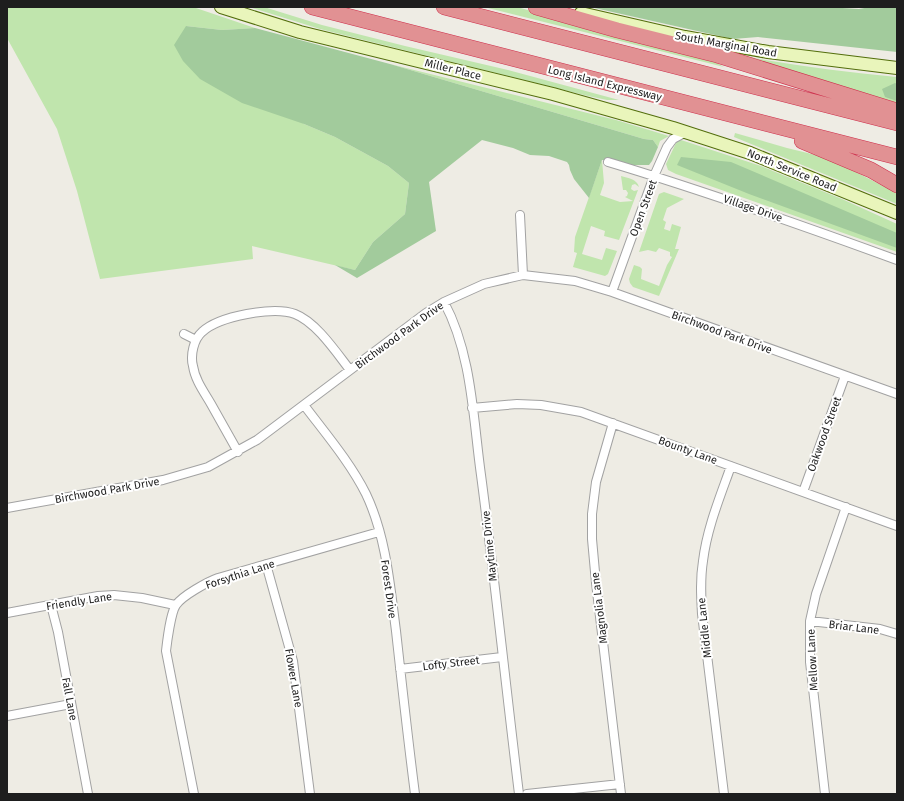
<svg xmlns="http://www.w3.org/2000/svg" width="904" height="801" font-family="'Fira Sans',sans-serif">
<rect width="100%" height="100%" fill="#eeece4"/>
<path fill="#c0e5ad" d="M 7,7 L 193,7 L 255,28 L 222,30 L 186,26 L 304,124 L 335,137 L 388,166 L 409,183 L 405,214 L 373,242 L 355,270 L 252,246 L 253,259 L 100,279 L 77,191 L 57,129 L 7,38 Z
M 249,7 L 264,7 L 322,25 L 405,46 L 508,70 L 619,100 L 607,100 L 588,96 L 320,29 Z
M 484,7 L 517,7 L 713,61 L 724,67 Z
M 723,52 C 780,64 838,71 897,77 L 897,105 Z
M 390,64 L 616,120 L 669,136 L 660,141 L 658,147 L 653,140 L 644,139 Z
M 735,133 L 787,148 L 828,158 L 897,193 L 897,204 L 734,137 Z
M 681,140 L 761,166 L 842,199 L 897,224 L 897,252 L 676,174 L 668,170 L 666,164 L 676,143 Z
M 602,160 L 604,183 L 600,195 L 620,202 L 633,201 L 625,197 L 627,196 L 628,193 L 626,190 L 623,190 L 621,176 C 628,178 637,179 639,187 L 635,184 L 632,185 L 631,189 L 634,191 L 638,190 L 619,240 L 604,236 L 605,231 L 591,226 L 582,254 L 602,260 L 606,248 L 617,251 L 608,274 L 605,276 L 573,267 L 577,253 L 574,252 L 575,237 Z
M 664,192 L 684,199 L 667,208 L 663,220 L 666,222 L 664,229 L 670,231 L 672,224 L 681,227 L 675,249 L 679,249 L 659,296 L 633,287 L 630,283 L 629,279 L 634,265 L 640,267 L 642,269 L 641,279 L 659,286 L 667,265 L 672,257 L 670,256 L 670,252 L 659,248 L 656,252 L 648,250 L 639,252 L 659,194 Z"/>
<path fill="#a2cb9c" d="M 590,7 L 826,7 L 859,9 L 870,7 L 897,7 L 897,52 L 758,37 L 733,39 Z
M 186,26 L 222,30 L 255,28 L 390,64 L 644,139 L 653,140 L 658,147 L 652,161 L 649,165 L 620,165 L 611,161 L 602,160 L 589,198 L 574,179 L 570,170 L 569,165 L 567,162 L 549,156 L 530,155 L 513,148 L 482,140 L 429,182 L 436,231 L 357,278 L 335,265 L 355,270 L 373,242 L 405,214 L 409,183 L 388,166 L 335,137 L 304,124 L 242,103 L 200,79 L 183,61 L 174,45 Z
M 895,83 L 897,84 L 897,101 L 885,97 L 882,89 Z
M 681,157 L 731,162 L 897,233 L 897,248 L 749,194 L 677,165 Z"/>
<g fill="none" stroke-linecap="round" stroke-linejoin="round">
<defs>
<path id="street" d="M 608,162 C 705,191 801,225 897,260
M 520,215 L 523,275
M 612,292 L 654,176 L 667,147 L 673,139 L 686,132
M 444,302 C 472,354 473,418 481,475 C 495,581 506,688 519,794
M 184,334 L 196,340
M 304,405 C 325,433 350,462 366,494 C 386,536 390,585 396,631 C 402,685 408,740 415,794
M 472,408 L 517,404 L 541,405 L 581,412 L 897,526
M 613,423 L 596,482 L 592,514 L 592,539 L 596,583 L 621,794
M 238,452 C 229,436 220,420 211,404 C 204,392 195,380 193,366 C 190,355 194,339 202,332 C 219,316 274,306 295,314 C 316,322 336,352 350,370
M 803,492 L 845,376
M 7,508 L 163,480 L 208,467 L 257,440 L 426,313 L 444,302 L 484,284 L 523,275 L 575,281 L 612,292 L 897,394
M 266,564 L 293,661 L 310,794
M 51,605 L 58,632 L 88,794
M 7,613 L 98,596 L 114,595 L 142,598 L 175,605
M 810,621 L 880,629 L 897,634
M 400,669 L 502,657
M 7,716 L 71,704
M 194,794 L 166,651 C 167,642 171,612 176,605 C 182,596 207,582 218,578 L 379,532
M 527,794 L 620,784
M 724,794 L 702,614 C 701,596 700,579 703,561 C 707,528 720,497 731,466
M 825,794 L 810,662 L 810,621 L 816,594 L 846,507"/>
<path id="secondary" d="M 221,7 L 300,32 L 553,94 L 673,128 L 750,153 L 897,213
M 581,13 L 685,37 L 768,52 L 897,68"/>
<path id="highway" d="M 312,7 L 897,157
M 444,7 L 897,123
M 536,7 L 617,30 L 717,55 L 897,111
M 802,141 L 871,170 L 897,185"/>
</defs>
<use href="#street" stroke="#a2a2a2" stroke-width="10"/>
<use href="#secondary" stroke="#536e0c" stroke-width="14"/>
<use href="#highway" stroke="#ce2f4c" stroke-width="16"/>
<use href="#street" stroke="#fff" stroke-width="8"/>
<use href="#secondary" stroke="#e9f5bb" stroke-width="12"/>
<use href="#highway" stroke="#e19193" stroke-width="15"/>
</g>
<g text-anchor="middle" stroke-width="4" stroke-linejoin="round" paint-order="stroke">
<g font-size="11" fill="#1e1e1e" stroke="#fff">
<text transform="translate(726 44) rotate(10)" y="4">South Marginal Road</text>
<text transform="translate(453 69) rotate(14)" y="4">Miller Place</text>
<text transform="translate(605 83) rotate(14)" y="4">Long Island Expressway</text>
<text transform="translate(792 170) rotate(22)" y="4">North Service Road</text>
<text transform="translate(643 208) rotate(-70)" y="4">Open Street</text>
<text transform="translate(753 208) rotate(19)" y="4">Village Drive</text>
<text transform="translate(722 332) rotate(20)" y="4">Birchwood Park Drive</text>
<text transform="translate(399 335) rotate(-36)" y="4">Birchwood Park Drive</text>
<text transform="translate(824 434) rotate(-70)" y="4">Oakwood Street</text>
<text transform="translate(688 450) rotate(20)" y="4">Bounty Lane</text>
<text transform="translate(107 490) rotate(-10)" y="4">Birchwood Park Drive</text>
<text transform="translate(489 546) rotate(-96)" y="4">Maytime Drive</text>
<text transform="translate(240 574) rotate(-18)" y="4">Forsythia Lane</text>
<text transform="translate(389 589) rotate(82)" y="4">Forest Drive</text>
<text transform="translate(79 601) rotate(-9)" y="4">Friendly Lane</text>
<text transform="translate(599 608) rotate(-97)" y="4">Magnolia Lane</text>
<text transform="translate(854 627) rotate(7)" y="4">Briar Lane</text>
<text transform="translate(704 628) rotate(-96)" y="4">Middle Lane</text>
<text transform="translate(812 660) rotate(-93)" y="4">Mellow Lane</text>
<text transform="translate(451 663) rotate(-7)" y="4">Lofty Street</text>
<text transform="translate(294 678) rotate(80)" y="4">Flower Lane</text>
<text transform="translate(70 699) rotate(79)" y="4">Fall Lane</text>
</g>
</g>
<rect width="904" height="801" fill="none" stroke="#1e1e1e" stroke-width="16"/>
</svg>
